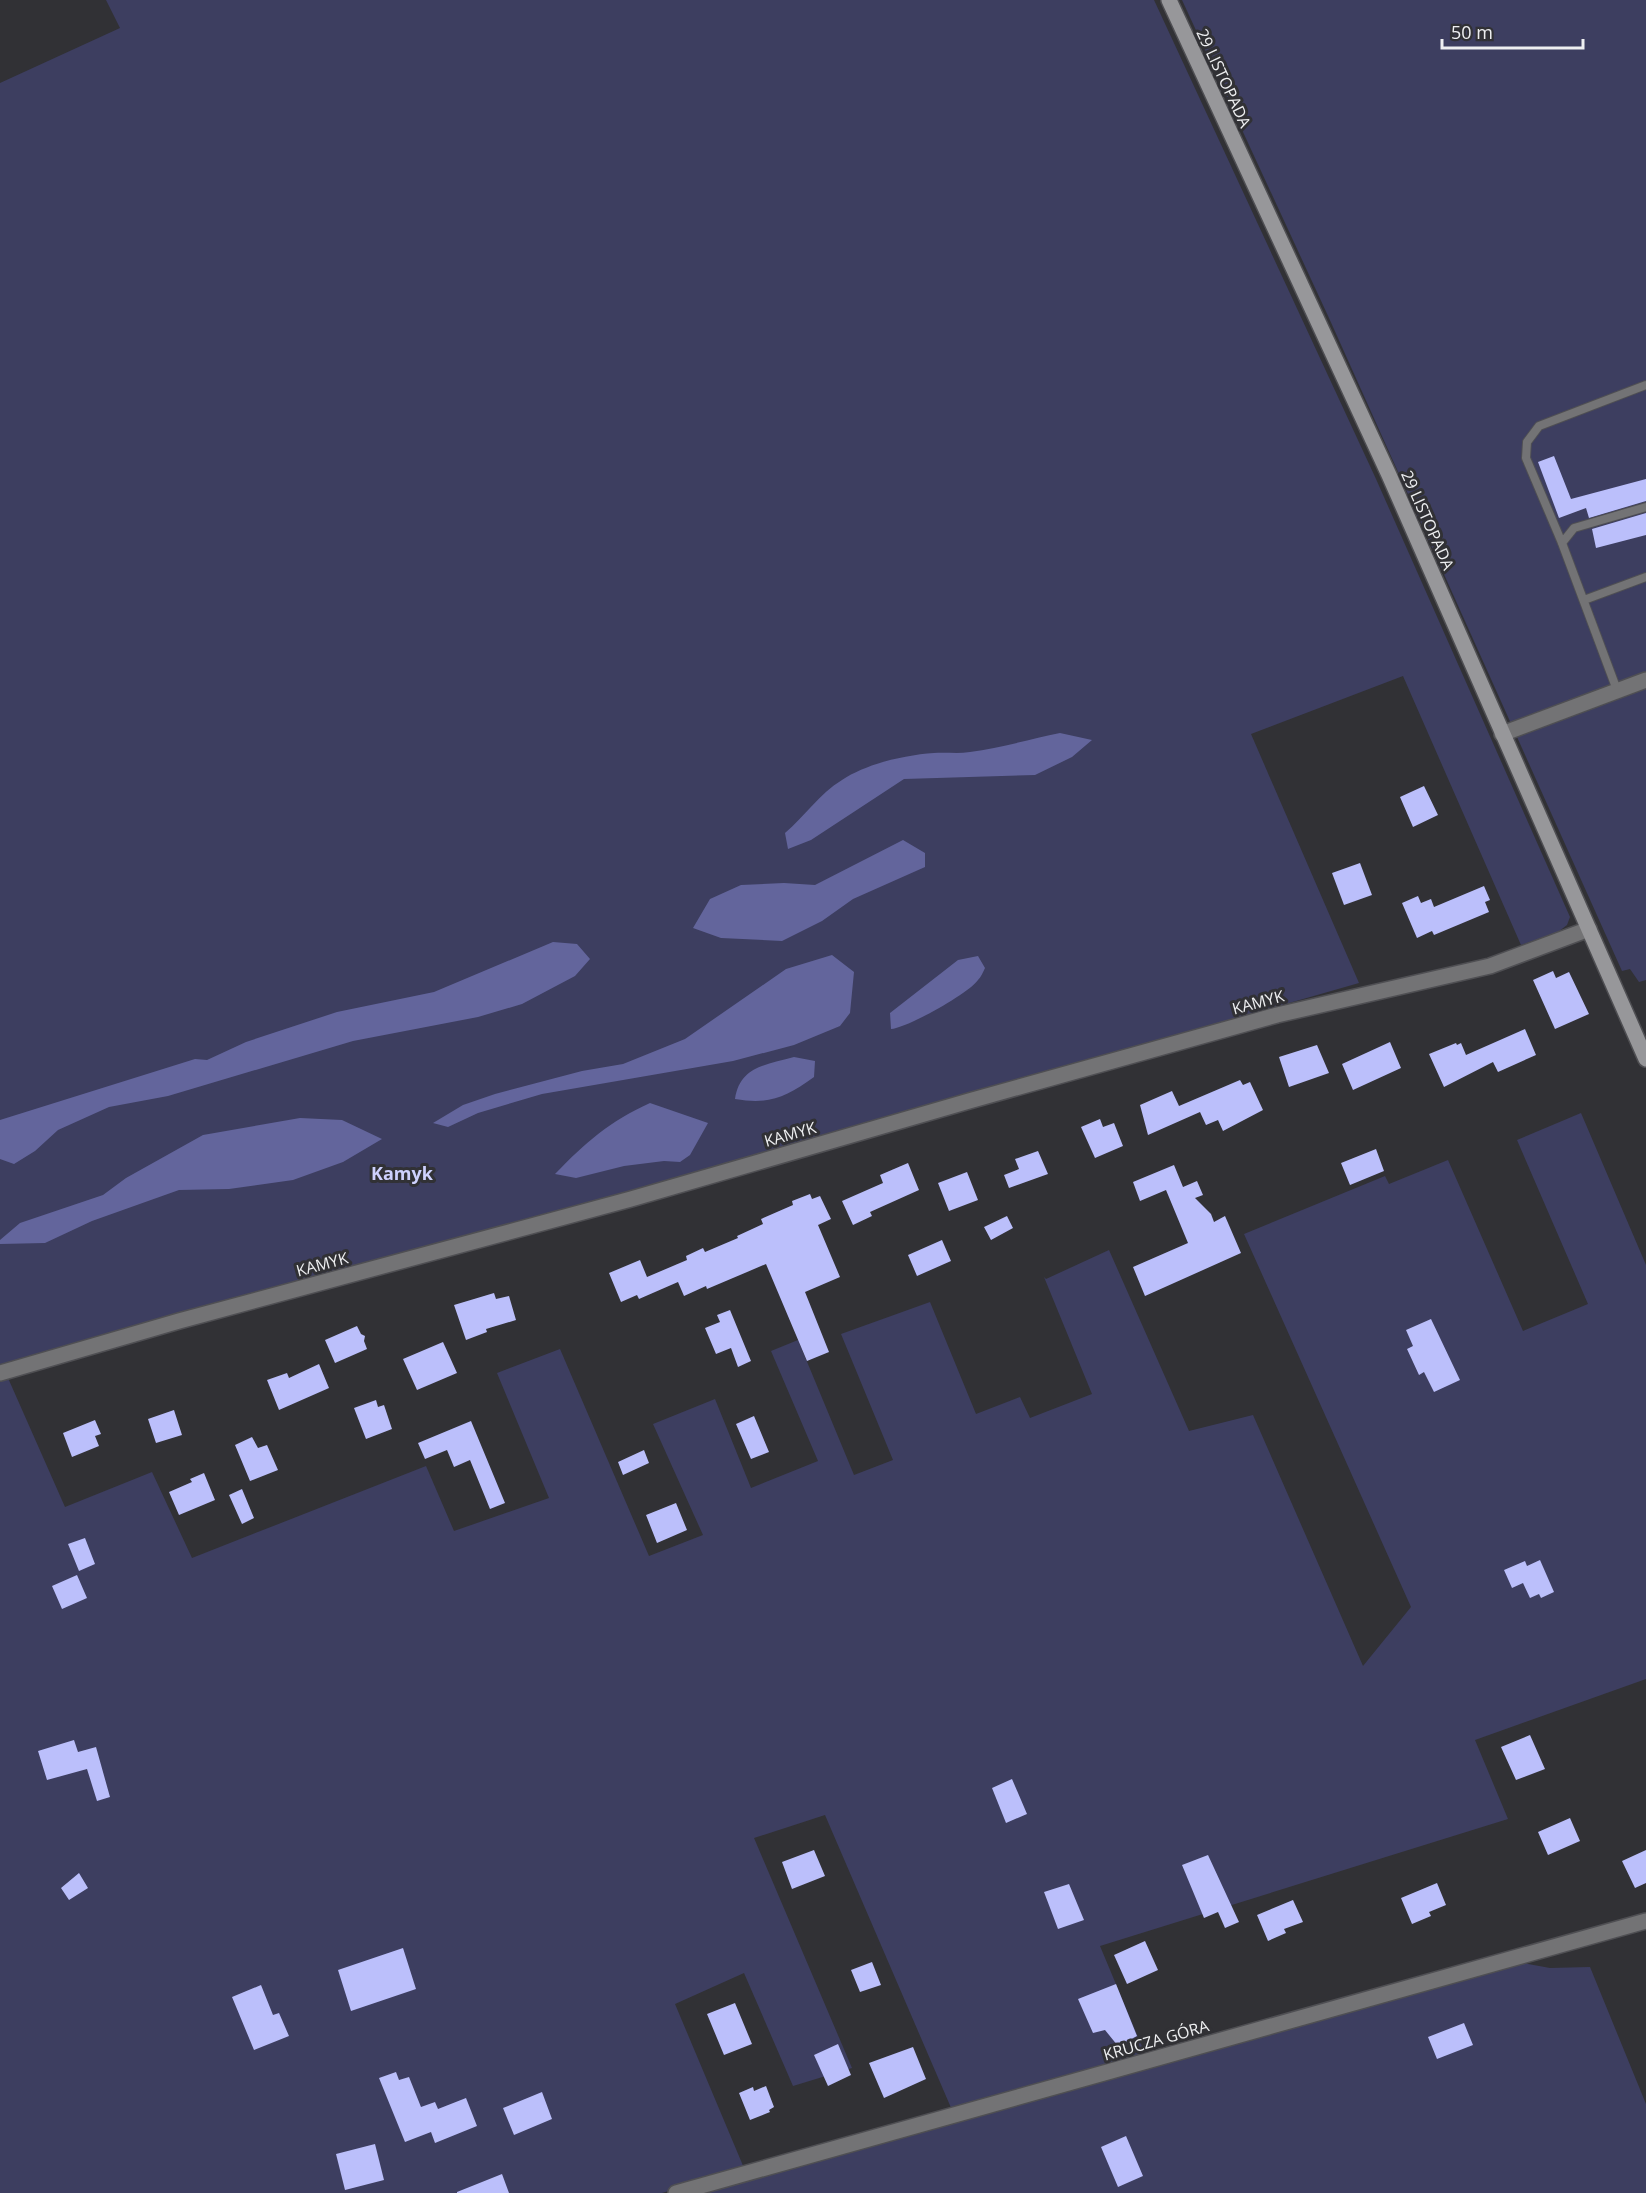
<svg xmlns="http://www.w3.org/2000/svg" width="1646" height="2193" font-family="'Open Sans',sans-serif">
<rect width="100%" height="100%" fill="#313135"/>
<path fill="#3d3e60" d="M 106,0 L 1154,0 L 1376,479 L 1570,917 L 1567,925 L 1558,932 L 1521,945 L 1403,676 L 1251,734 L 1359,983 L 553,1213 L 94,1337 L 0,1366 L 0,83 L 120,28 Z
M 1182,0 L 1646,0 L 1646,980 L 1639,982 L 1630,969 L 1622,971 L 1329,318 Z
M 1581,1113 L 1646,1265 L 1646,1679 L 1475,1740 L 1508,1819 L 1100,1946 L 1146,2056 L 952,2110 L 825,1815 L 754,1838 L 852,2068 L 793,2086 L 744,1973 L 675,2004 L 744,2168 L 662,2193 L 0,2193 L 0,1381 L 8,1378 L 65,1507 L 152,1472 L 192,1558 L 426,1466 L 454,1531 L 549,1498 L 497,1373 L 560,1349 L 649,1556 L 703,1535 L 653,1424 L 715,1399 L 751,1488 L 818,1461 L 771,1351 L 798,1340 L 854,1475 L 893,1460 L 841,1334 L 930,1302 L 976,1414 L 1020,1397 L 1030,1418 L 1092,1394 L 1044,1277 L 1046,1279 L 1109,1250 L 1189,1431 L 1253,1415 L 1363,1666 L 1411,1607 L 1244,1234 L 1385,1176 L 1389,1184 L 1448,1160 L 1523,1331 L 1588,1304 L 1517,1140 Z
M 1523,1963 L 1550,1968 L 1590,1967 L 1646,2104 L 1646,2193 L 706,2193 Z"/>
<path fill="#63659c" d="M 1060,733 L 1092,740 L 1072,757 L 1035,775 L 904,779 L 811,840 L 788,849 L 785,833 C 805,816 819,794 842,780 C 866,764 904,755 934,753 C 946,752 958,754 970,752 C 1000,748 1031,739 1060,733 Z
M 903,840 L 925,853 L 925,867 L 853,899 L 822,921 L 782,941 L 721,938 L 693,928 L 710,899 L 741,885 L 784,883 L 815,885 Z
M 553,942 L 577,944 L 590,959 L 575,976 L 522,1004 L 478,1017 L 353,1041 L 168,1096 L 109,1107 L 58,1130 L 35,1151 L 14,1164 L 0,1159 L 0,1120 L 195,1059 L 207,1060 L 246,1042 L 337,1012 L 434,992 Z
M 832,955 L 854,972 L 850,1013 L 840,1026 L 794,1045 L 733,1061 L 542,1094 L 478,1113 L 448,1127 L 433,1123 L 463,1105 L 495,1094 L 582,1071 L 623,1064 L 685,1039 L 786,969 Z
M 978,956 L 985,968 C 983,972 981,977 978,980 C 968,994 907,1028 891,1029 L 890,1013 L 958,960 Z
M 794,1057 L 815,1061 L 814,1077 C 786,1097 770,1105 735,1099 C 740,1066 766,1065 794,1057 Z
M 650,1103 L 708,1123 L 690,1155 L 680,1162 L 664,1161 L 624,1166 L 576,1178 L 555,1174 C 586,1142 610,1121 650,1103 Z
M 300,1118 L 342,1120 L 382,1139 L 343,1162 L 293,1180 L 229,1189 L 179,1190 L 92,1221 L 45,1243 L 0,1244 L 0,1240 L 20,1223 L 103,1195 L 126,1178 L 203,1135 Z"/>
<path fill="#bbbffb" d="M 1554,456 L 1571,499 L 1646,479 L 1646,501 L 1589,518 L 1586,508 L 1559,518 L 1538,462 Z
M 1646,513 L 1646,535 L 1596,548 L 1592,529 Z
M 1424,786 L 1438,815 L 1413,827 L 1400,797 Z
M 1360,863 L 1372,895 L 1344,905 L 1332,873 Z
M 1484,886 L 1490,900 L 1485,902 L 1489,912 L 1434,935 L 1432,931 L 1417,938 L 1402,903 L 1418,896 L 1421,903 L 1431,899 L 1434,907 Z
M 1553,971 L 1556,978 L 1569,972 L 1589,1014 L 1555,1029 L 1533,980 Z
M 1525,1029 L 1536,1055 L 1498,1072 L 1493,1062 L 1444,1087 L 1429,1054 L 1456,1043 L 1457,1045 L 1461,1043 L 1466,1055 Z
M 1390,1042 L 1401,1068 L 1353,1090 L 1342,1064 Z
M 1317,1045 L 1329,1073 L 1289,1087 L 1279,1057 Z
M 1240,1080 L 1243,1085 L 1250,1082 L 1263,1110 L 1223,1131 L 1218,1120 L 1206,1125 L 1200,1112 L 1148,1135 L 1140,1105 L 1172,1091 L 1179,1106 Z
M 1100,1119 L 1103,1127 L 1114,1123 L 1123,1146 L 1095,1158 L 1081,1127 Z
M 1376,1149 L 1384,1171 L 1350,1185 L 1341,1163 Z
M 1038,1151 L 1048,1174 L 1009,1188 L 1004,1175 L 1019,1169 L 1015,1159 Z
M 908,1163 L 919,1190 L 870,1212 L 872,1216 L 853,1225 L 842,1201 L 883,1183 L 880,1175 Z
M 1174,1165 L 1183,1187 L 1197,1181 L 1203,1195 L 1195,1198 L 1211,1214 L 1214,1222 L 1225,1216 L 1241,1253 L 1145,1296 L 1133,1267 L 1188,1243 L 1166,1190 L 1140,1201 L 1133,1182 Z
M 967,1172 L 978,1200 L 949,1211 L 938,1183 Z
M 810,1194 L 812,1199 L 820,1196 L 831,1219 L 818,1225 L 840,1277 L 805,1292 L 829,1352 L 807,1361 L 766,1264 L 707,1289 L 706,1286 L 684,1296 L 678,1282 L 639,1299 L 637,1295 L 621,1302 L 609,1273 L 640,1260 L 647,1277 L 687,1260 L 686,1256 L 703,1248 L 705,1252 L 738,1238 L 737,1236 L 763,1224 L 761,1219 L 793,1205 L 792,1201 Z
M 1007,1216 L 1013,1228 L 991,1240 L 984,1227 Z
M 942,1240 L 951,1261 L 917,1276 L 908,1255 Z
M 494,1293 L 496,1299 L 509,1296 L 516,1320 L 486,1329 L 487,1332 L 466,1340 L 454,1305 Z
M 730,1310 L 751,1361 L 738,1367 L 731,1348 L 716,1354 L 705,1328 L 720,1322 L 717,1315 Z
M 1431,1319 L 1460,1380 L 1434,1392 L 1424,1372 L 1419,1375 L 1407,1349 L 1413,1346 L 1406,1330 Z
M 357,1326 L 361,1334 L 365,1336 L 364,1341 L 367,1349 L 335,1363 L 325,1340 Z
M 443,1342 L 457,1373 L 417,1390 L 403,1359 Z
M 319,1364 L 329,1388 L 279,1410 L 267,1380 L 287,1373 L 289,1378 Z
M 376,1400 L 378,1407 L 384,1405 L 392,1429 L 366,1439 L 354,1408 Z
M 174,1410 L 182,1435 L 156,1443 L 148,1419 Z
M 754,1416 L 769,1452 L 751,1459 L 736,1424 Z
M 95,1420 L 101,1434 L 95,1436 L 99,1446 L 72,1457 L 63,1433 Z
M 471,1421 L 505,1503 L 490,1509 L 470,1460 L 454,1467 L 447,1450 L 425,1459 L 418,1443 Z
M 252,1437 L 258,1448 L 267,1445 L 278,1470 L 250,1481 L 235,1445 Z
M 644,1450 L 649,1463 L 623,1475 L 618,1462 Z
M 204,1473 L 215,1500 L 179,1515 L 169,1492 L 192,1482 L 190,1479 Z
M 242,1489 L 254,1518 L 242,1524 L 229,1495 Z
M 676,1503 L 687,1530 L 657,1543 L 646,1515 Z
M 85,1538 L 95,1564 L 79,1571 L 68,1544 Z
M 1540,1560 L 1554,1592 L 1541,1598 L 1539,1594 L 1530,1598 L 1523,1583 L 1512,1588 L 1504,1570 L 1525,1561 L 1527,1566 Z
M 77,1575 L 87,1598 L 62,1609 L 52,1586 Z
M 1530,1735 L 1545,1769 L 1516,1780 L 1501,1747 Z
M 74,1740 L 78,1752 L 96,1747 L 110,1797 L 97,1801 L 87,1769 L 47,1780 L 38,1751 Z
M 1012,1779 L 1027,1814 L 1006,1823 L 992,1788 Z
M 1570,1818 L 1580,1841 L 1548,1855 L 1538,1832 Z
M 814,1850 L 825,1876 L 792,1889 L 782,1862 Z
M 1646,1850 L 1646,1883 L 1635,1888 L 1622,1861 Z
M 1208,1855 L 1239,1922 L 1225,1928 L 1218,1912 L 1204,1918 L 1182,1865 Z
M 79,1873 L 88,1888 L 69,1900 L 61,1888 Z
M 1437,1883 L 1446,1905 L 1429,1912 L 1431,1916 L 1412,1924 L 1401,1898 Z
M 1069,1884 L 1084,1920 L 1058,1929 L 1044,1892 Z
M 1293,1900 L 1303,1922 L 1284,1929 L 1286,1933 L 1268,1941 L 1257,1915 Z
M 1145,1941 L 1158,1970 L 1127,1984 L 1114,1955 Z
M 403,1948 L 416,1989 L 351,2011 L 338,1970 Z
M 872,1962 L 881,1985 L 860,1992 L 851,1970 Z
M 1116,1984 L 1137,2036 L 1118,2046 L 1105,2030 L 1093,2033 L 1078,1999 Z
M 261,1985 L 273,2015 L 279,2013 L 289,2036 L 254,2050 L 232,1997 Z
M 735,2003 L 752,2044 L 724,2055 L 707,2014 Z
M 1464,2023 L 1473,2045 L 1437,2059 L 1428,2037 Z
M 838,2044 L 851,2075 L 828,2086 L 814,2055 Z
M 913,2047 L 926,2079 L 884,2098 L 869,2063 Z
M 396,2072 L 399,2080 L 409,2077 L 421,2107 L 435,2102 L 438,2109 L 466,2098 L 477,2126 L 435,2143 L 431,2132 L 405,2142 L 379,2078 Z
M 766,2086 L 774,2107 L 769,2110 L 770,2112 L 750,2120 L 739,2093 L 753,2087 L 754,2091 Z
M 542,2092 L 552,2119 L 514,2135 L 503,2108 Z
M 1126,2136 L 1143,2176 L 1118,2187 L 1101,2147 Z
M 375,2144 L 384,2180 L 345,2190 L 336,2154 Z
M 502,2174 L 509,2193 L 457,2193 L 457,2192 Z"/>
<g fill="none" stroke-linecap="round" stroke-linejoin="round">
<defs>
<path id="lane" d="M 1562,543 L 1574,528 L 1646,507
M 1584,600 L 1646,577
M 1617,690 L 1562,543 L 1526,458 L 1527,442 L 1539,426 L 1646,385"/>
<path id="street" d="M 1502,734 L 1646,680
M 0,1373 L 179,1321 L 631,1199 L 969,1101 L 1277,1015 L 1490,966 L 1589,929
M 676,2193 L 1646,1921"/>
<path id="secondary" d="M 1169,0 L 1389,475 L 1646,1059"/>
</defs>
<use href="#lane" stroke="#4f4f53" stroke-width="10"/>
<use href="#street" stroke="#4f4f53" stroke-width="18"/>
<use href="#secondary" stroke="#4f4f53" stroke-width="18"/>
<use href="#lane" stroke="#737375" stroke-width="8"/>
<use href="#street" stroke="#737375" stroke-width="15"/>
<use href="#secondary" stroke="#97979a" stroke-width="15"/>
</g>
<g text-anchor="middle" stroke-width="6" stroke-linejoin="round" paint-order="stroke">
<g font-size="16" fill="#eeeff1" stroke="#313135">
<text transform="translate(1224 78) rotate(65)" y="6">29 LISTOPADA</text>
<text transform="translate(1428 520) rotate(66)" y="6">29 LISTOPADA</text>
<text transform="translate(1258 1002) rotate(-15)" y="6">KAMYK</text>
<text transform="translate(790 1134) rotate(-16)" y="6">KAMYK</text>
<text transform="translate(322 1264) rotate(-15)" y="6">KAMYK</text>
<text transform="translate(1156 2040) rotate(-16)" y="6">KRUCZA GÓRA</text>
</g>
<g font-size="18" font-weight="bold" fill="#ced1fd" stroke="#313135">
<text x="402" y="1180">Kamyk</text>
</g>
</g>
<path d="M1442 39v9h141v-9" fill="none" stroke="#eeeff1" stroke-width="3"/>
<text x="1451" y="39" font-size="18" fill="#eeeff1" stroke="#313135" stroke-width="4.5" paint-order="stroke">50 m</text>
</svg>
